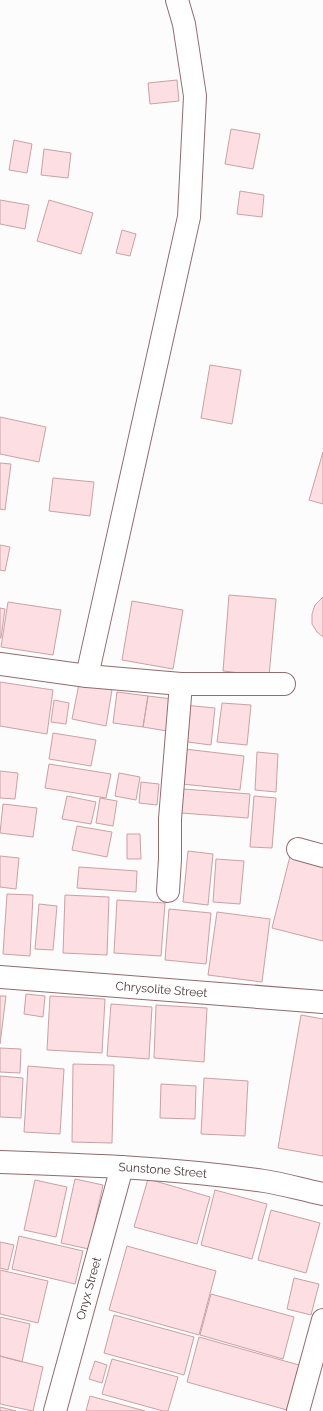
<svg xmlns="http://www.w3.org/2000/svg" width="323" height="1411" font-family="Raleway,sans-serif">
<rect width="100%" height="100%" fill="#fcfcfc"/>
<path fill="#fddee2" stroke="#c9a1a6" d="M 177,80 L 179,101 L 150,104 L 148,83 Z
M 231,129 L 260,134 L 253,169 L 225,164 Z
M 14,140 L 32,144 L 27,173 L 9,170 Z
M 44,149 L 71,153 L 68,178 L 41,175 Z
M 240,191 L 264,195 L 262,217 L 237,214 Z
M 0,200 L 29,205 L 25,229 L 0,224 Z
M 49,200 L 93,213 L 81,254 L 37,241 Z
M 122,230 L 136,234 L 130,256 L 116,253 Z
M 210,365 L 241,370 L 232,424 L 201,418 Z
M 0,417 L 46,427 L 39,462 L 0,454 Z
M 323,452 L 323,504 L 309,500 Z
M 0,463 L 11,464 L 5,510 L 0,509 Z
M 53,478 L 94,482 L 90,516 L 49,511 Z
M 0,545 L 10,547 L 5,571 L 0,570 Z
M 229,595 L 276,599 L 269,676 L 223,671 Z
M 323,597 L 323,637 L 317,632 L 312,624 L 312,614 L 315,605 Z
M 132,601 L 183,610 L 173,669 L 122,660 Z
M 8,602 L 61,610 L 53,655 L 1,647 Z
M 0,608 L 5,609 L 1,638 L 0,638 Z
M 0,682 L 53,690 L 47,734 L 0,726 Z
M 79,684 L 112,690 L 106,726 L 72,719 Z
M 117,692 L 148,696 L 143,727 L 113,723 Z
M 148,696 L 172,699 L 167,731 L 143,727 Z
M 54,700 L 69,703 L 66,724 L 51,722 Z
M 222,703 L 251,705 L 247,745 L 217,742 Z
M 184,705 L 215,708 L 211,745 L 180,741 Z
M 53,733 L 96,740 L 91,766 L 49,759 Z
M 185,749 L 244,756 L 240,790 L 182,784 Z
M 257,752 L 278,754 L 276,792 L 255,790 Z
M 49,764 L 111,774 L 106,798 L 45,788 Z
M 0,771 L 18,773 L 15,799 L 0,798 Z
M 119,773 L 140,777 L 136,800 L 115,796 Z
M 141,782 L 159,784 L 157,805 L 139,803 Z
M 183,789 L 250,794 L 248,818 L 181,813 Z
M 67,796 L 96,802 L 91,824 L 62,819 Z
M 254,796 L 276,798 L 272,848 L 250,847 Z
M 100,798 L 117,801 L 113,826 L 96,823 Z
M 3,804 L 37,808 L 33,837 L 0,833 Z
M 77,826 L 112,832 L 107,857 L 72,850 Z
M 127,834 L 140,834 L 141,859 L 127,859 Z
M 188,851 L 213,854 L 208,905 L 183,902 Z
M 0,856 L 19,858 L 16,889 L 0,887 Z
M 290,856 L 323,865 L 323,941 L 272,928 Z
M 216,859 L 244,861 L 240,904 L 213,902 Z
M 79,867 L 137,871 L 136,892 L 77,888 Z
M 7,894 L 33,895 L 30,956 L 3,954 Z
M 65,895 L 109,897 L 107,955 L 63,953 Z
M 117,900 L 165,903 L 161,956 L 114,953 Z
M 39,904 L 57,906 L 53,950 L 35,949 Z
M 169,909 L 211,913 L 206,964 L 165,960 Z
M 217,912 L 270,919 L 262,982 L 208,975 Z
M 26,994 L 45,996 L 43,1017 L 24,1014 Z
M 0,996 L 6,996 L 0,1044 Z
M 50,996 L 105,999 L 102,1053 L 47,1050 Z
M 111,1004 L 152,1007 L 149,1059 L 107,1056 Z
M 156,1005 L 207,1008 L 204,1062 L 154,1058 Z
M 301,1015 L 323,1019 L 323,1156 L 278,1148 Z
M 0,1048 L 21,1049 L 20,1073 L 0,1072 Z
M 73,1064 L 114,1065 L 112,1143 L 72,1142 Z
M 28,1066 L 64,1069 L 60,1134 L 24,1132 Z
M 0,1076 L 23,1078 L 21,1118 L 0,1117 Z
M 204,1078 L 248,1081 L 245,1136 L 201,1134 Z
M 161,1084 L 196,1086 L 195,1119 L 160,1118 Z
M 75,1179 L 103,1185 L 89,1249 L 61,1243 Z
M 148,1179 L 210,1197 L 197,1244 L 134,1227 Z
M 35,1180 L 67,1187 L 56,1237 L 24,1230 Z
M 215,1190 L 267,1204 L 252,1259 L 201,1245 Z
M 271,1210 L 320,1223 L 306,1273 L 258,1260 Z
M 19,1236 L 83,1251 L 75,1284 L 12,1269 Z
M 0,1242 L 14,1245 L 8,1270 L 0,1268 Z
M 127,1246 L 216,1271 L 199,1335 L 109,1310 Z
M 0,1270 L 48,1281 L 38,1323 L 0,1314 Z
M 294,1278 L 319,1284 L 311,1315 L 287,1309 Z
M 211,1294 L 294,1317 L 283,1359 L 200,1335 Z
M 114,1315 L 194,1337 L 184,1375 L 104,1353 Z
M 0,1317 L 30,1324 L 22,1362 L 0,1356 Z
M 199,1337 L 299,1365 L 287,1410 L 187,1382 Z
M 0,1356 L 43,1367 L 33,1411 L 0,1404 Z
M 112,1359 L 178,1377 L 168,1411 L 163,1411 L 102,1394 Z
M 95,1361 L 107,1365 L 102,1383 L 89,1379 Z
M 90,1396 L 145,1411 L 86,1411 Z
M 0,1407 L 16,1411 L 0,1411 Z"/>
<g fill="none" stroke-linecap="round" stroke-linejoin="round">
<defs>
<g id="street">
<path d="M 0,664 L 87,676 L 181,684 L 284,684"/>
<path d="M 87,676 L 189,217 L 195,96 L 184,24 L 177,0"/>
<path d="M 298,849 L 323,856"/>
<path d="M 168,891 L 170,859 L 170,819 L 181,684"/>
<path id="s1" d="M 0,977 L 323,1002"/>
<path id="s2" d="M 0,1162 C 88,1165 176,1168 264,1181 C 284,1184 303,1190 323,1194"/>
<path id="s3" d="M 55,1411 L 122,1167"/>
<path d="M 298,1411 L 323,1320"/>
</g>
</defs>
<use href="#street" stroke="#906b70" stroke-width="24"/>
<use href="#street" stroke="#fff" stroke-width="22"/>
</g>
<g text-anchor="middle" stroke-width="3" stroke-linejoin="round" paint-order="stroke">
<g font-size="12" fill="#473739" stroke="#fff">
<text dy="4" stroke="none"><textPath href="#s1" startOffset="162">Chrysolite Street</textPath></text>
<text dy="4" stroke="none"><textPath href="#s2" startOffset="163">Sunstone Street</textPath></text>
<text dy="4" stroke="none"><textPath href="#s3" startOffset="127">Onyx Street</textPath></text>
</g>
</g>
</svg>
